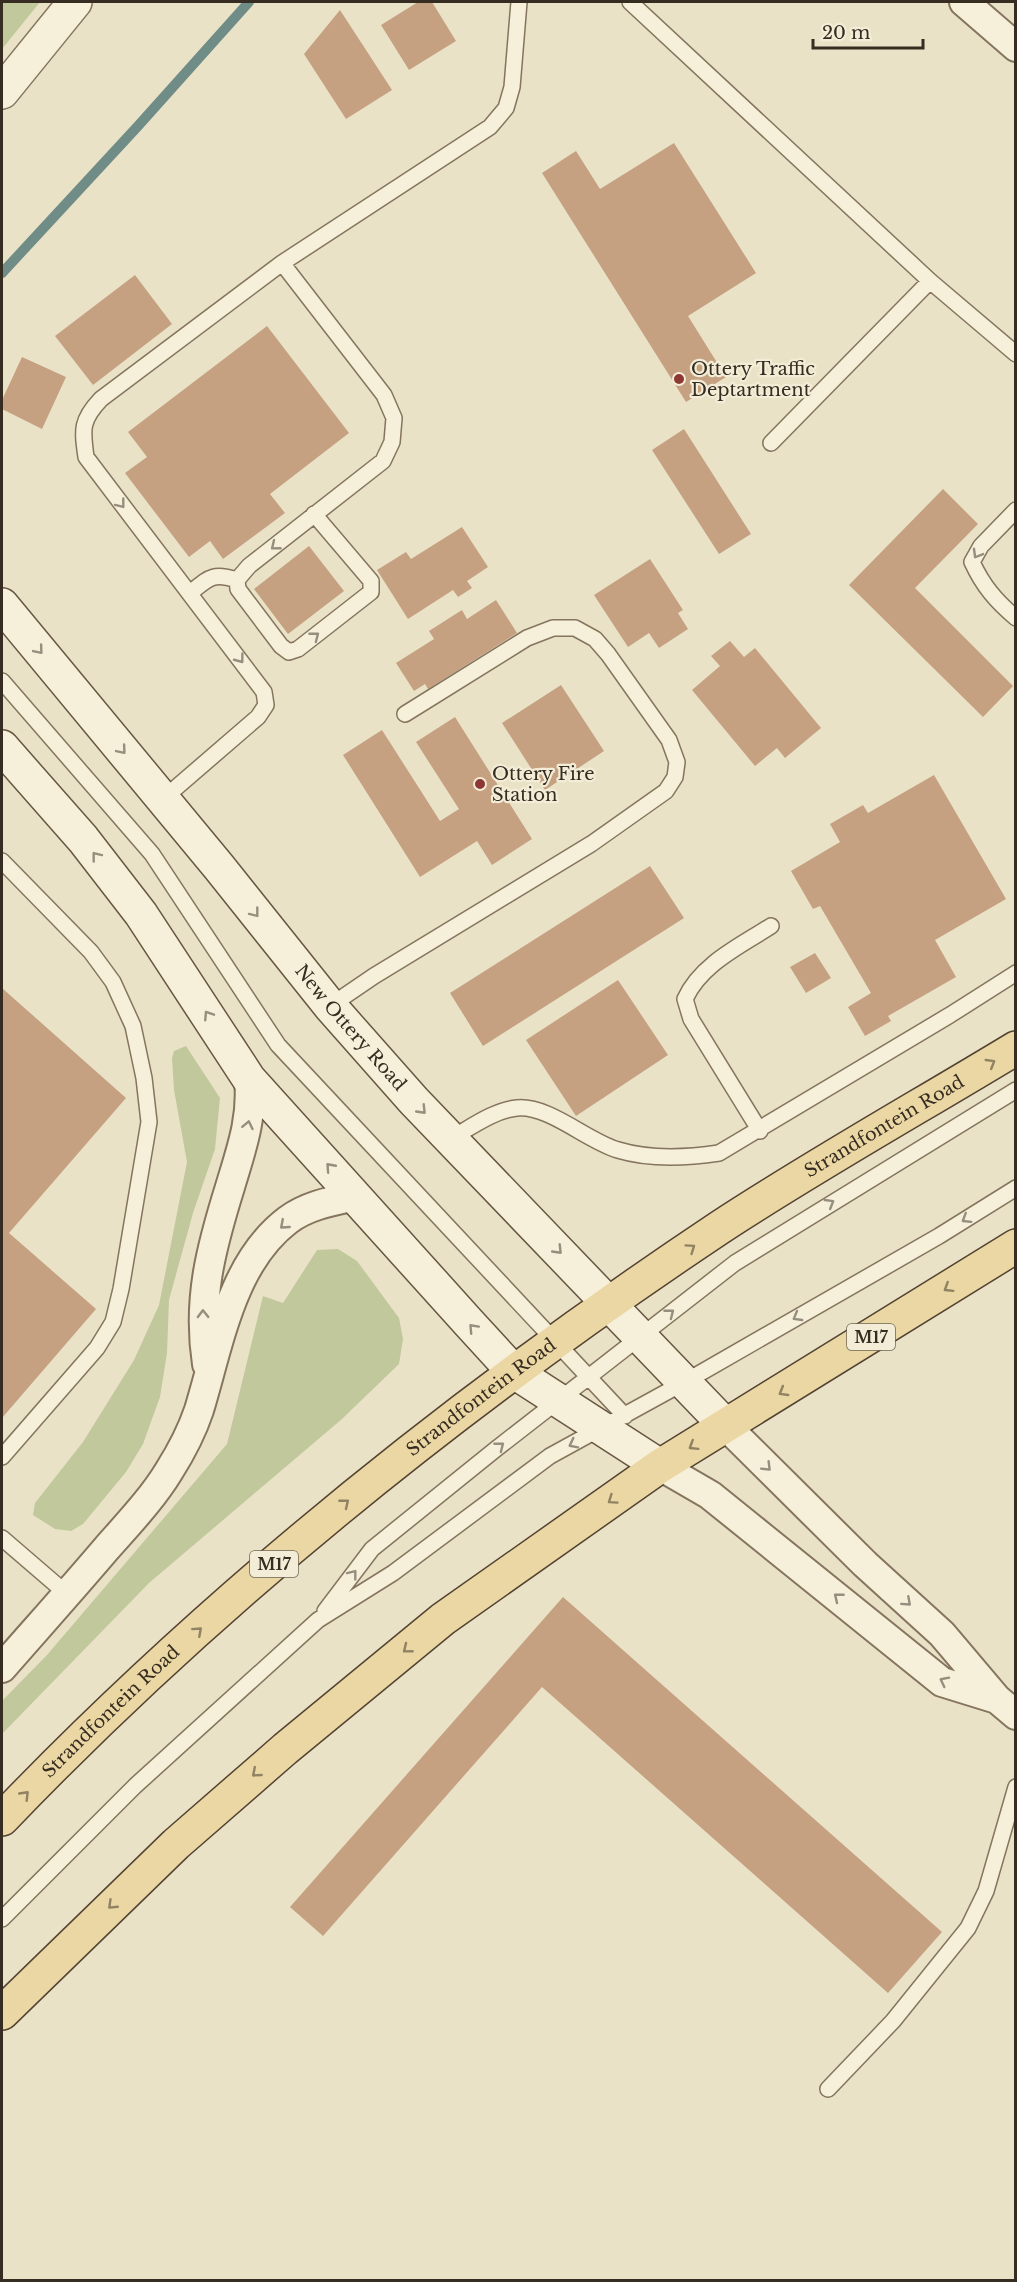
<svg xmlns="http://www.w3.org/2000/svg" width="1017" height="2282" font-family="'Libre Baskerville',serif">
<rect width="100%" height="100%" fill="#eae2c7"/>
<path fill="#c0c89c" d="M 2,2 L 40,2 L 2,49 Z
M 186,1046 L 220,1098 L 215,1149 L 193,1213 L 169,1300 L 167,1353 L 160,1397 L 143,1444 L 126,1472 L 83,1524 L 71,1531 L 55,1529 L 33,1515 L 35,1503 L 83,1442 L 134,1360 L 159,1305 L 187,1162 L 174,1090 L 172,1058 L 174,1051 Z
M 338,1249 L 357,1261 L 399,1318 L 403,1339 L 399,1364 L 342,1419 L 149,1583 L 2,1734 L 2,1701 L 47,1655 L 227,1444 L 263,1296 L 283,1303 L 317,1250 Z"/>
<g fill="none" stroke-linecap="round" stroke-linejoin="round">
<path stroke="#6f8c87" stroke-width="10" d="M 2,273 L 138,126 L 249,2"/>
</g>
<path fill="#c5a181" d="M 418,2 L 432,2 L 456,41 L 409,70 L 381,25 Z
M 340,10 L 392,90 L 346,119 L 304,54 Z
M 674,143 L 756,273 L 688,316 L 726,377 L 686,402 L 542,173 L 576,151 L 600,189 Z
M 135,275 L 172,324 L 93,385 L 55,336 Z
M 267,326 L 349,433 L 270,494 L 285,513 L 223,559 L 210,541 L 189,557 L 125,473 L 147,457 L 128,432 Z
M 22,357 L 66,377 L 42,429 L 2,409 L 2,400 Z
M 684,429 L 751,534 L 719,554 L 652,450 Z
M 943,489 L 978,524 L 915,588 L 1013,686 L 983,717 L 849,585 Z
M 462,527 L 488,567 L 467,581 L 472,588 L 458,597 L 453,590 L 408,619 L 377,570 L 406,552 L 411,559 Z
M 309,546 L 344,591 L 288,634 L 254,589 Z
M 650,559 L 683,610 L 678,613 L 688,629 L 659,648 L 649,633 L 628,647 L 594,595 Z
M 496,600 L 517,633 L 428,689 L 425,684 L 414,691 L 396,663 L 434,639 L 429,631 L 462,610 L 467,619 Z
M 730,641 L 744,657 L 755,648 L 821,728 L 785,758 L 777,748 L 755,766 L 692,690 L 720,666 L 711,656 Z
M 561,685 L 604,751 L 545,790 L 502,723 Z
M 455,717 L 532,839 L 492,865 L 477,841 L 420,877 L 343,755 L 382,730 L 440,821 L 459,809 L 416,742 Z
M 934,775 L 1006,899 L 935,940 L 956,977 L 888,1016 L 891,1021 L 865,1036 L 848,1007 L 871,993 L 820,906 L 813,909 L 791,871 L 840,842 L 830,824 L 863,805 L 868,813 Z
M 650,866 L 684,918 L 483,1046 L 450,993 Z
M 815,953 L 831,978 L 806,993 L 790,967 Z
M 618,980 L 668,1055 L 576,1116 L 526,1040 Z
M 2,988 L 126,1098 L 9,1233 L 96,1309 L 2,1418 Z
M 563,1597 L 942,1932 L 888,1993 L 542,1687 L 323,1936 L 290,1907 Z"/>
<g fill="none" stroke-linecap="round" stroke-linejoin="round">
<defs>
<path id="service" d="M 630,2 L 930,281 L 1016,354
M 282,263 L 384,395 L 394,418 L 392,442 L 383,461 L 249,566 L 237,580 L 238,589 L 281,646 L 289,652 L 298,649 L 371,592 L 371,581 L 314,514
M 771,443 L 930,281
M 1016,510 L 981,546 L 972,562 C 983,586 996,601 1016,618
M 190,593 C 209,578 212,572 237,580
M 2,681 L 152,854 L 278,1045 L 625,1416
M 163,799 L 258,717 L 266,705 L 264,692 L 86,457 C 82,429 81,420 101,399 L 282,263 L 490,127 L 506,108 L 512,87 L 519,2
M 2,861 L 91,952 L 113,982 L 133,1026 L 144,1078 L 149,1122 L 121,1289 L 113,1322 L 97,1348 L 2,1457
M 330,1006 L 374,976 L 591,844 L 666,791 L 675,777 L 677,762 L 669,740 L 608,654 L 595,639 L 575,628 L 553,628 L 527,638 L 405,714
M 760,1131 L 691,1019 L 685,999 C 701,964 740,946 771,926
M 450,1139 C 470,1128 494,1110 517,1108 C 549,1105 587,1141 618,1150 C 651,1160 686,1158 719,1153 L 950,1015 L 1016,973
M 2,1538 L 67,1594
M 325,1611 L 372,1549 L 496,1449 L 735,1263 L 1016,1090
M 2,1919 L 135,1786 L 318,1620 L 393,1573 L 550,1456 L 683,1383 L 939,1236 L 1016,1188
M 828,2089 L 893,2021 L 968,1928 L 986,1891 L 1016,1787"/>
<path id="minor" d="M 964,2 L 1016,47
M 207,1364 C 197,1300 211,1248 230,1187 C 241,1150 253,1118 249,1079
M 726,1426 L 865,1564 L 942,1634 L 997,1699 L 1016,1715
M 660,1466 L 710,1495 L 942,1682 L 997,1699
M 2,1668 C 37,1628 72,1589 106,1549 C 128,1524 152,1499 169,1471 C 181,1452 192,1431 199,1410 C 219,1345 231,1263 288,1220 C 308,1205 333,1201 356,1196"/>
<path id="tertiary" d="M 2,92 L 75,2"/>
<g id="secondary">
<path id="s1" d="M 2,605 L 219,867 L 330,1006 L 414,1101 L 726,1426"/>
<path d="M 2,747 L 83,839 L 141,914 L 249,1079 L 469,1323 L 513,1371 L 660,1466"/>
</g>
<g id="primary">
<path id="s2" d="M 2,1819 C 216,1596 461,1400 719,1228 C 815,1165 917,1108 1016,1048"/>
<path d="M 2,2013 L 176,1844 L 285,1749 L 443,1619 L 660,1466 L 1016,1246"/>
</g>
</defs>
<use href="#service" stroke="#85755e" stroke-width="18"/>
<use href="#minor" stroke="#85755e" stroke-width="32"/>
<use href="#tertiary" stroke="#85755e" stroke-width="36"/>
<use href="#secondary" stroke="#675641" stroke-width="36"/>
<use href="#primary" stroke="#534332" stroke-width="36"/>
<use href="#service" stroke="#f6efda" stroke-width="15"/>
<use href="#minor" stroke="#f6efda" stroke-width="28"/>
<use href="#tertiary" stroke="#f6efda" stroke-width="33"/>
<use href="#secondary" stroke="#f6efda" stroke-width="33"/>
<use href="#primary" stroke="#ead7a3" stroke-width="33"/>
</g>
<defs><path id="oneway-chevron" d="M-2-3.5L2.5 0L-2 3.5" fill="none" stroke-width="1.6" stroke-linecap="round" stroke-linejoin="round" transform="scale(1.5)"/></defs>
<g stroke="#968e7e">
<use href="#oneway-chevron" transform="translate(121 504) rotate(52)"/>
<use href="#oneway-chevron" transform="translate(275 546) rotate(141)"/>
<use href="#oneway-chevron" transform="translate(977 554) rotate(120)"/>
<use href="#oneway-chevron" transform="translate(315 636) rotate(-38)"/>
<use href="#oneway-chevron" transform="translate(39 650) rotate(50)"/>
<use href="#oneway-chevron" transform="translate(240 659) rotate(53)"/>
<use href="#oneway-chevron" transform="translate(122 750) rotate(50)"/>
<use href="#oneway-chevron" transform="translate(96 856) rotate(-128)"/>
<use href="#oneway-chevron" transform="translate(255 913) rotate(52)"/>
<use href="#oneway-chevron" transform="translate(208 1015) rotate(-123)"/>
<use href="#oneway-chevron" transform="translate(422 1110) rotate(46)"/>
<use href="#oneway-chevron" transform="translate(248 1125) rotate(-78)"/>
<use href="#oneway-chevron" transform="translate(330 1167) rotate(-132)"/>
<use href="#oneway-chevron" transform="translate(830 1203) rotate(-31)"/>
<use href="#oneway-chevron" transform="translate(966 1219) rotate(148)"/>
<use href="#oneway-chevron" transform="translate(284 1225) rotate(139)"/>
<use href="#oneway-chevron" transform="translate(558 1250) rotate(46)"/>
<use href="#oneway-chevron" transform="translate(670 1313) rotate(-38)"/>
<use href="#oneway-chevron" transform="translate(203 1314) rotate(-91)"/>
<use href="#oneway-chevron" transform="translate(797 1317) rotate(150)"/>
<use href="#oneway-chevron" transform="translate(473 1328) rotate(-133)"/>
<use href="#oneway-chevron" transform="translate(573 1444) rotate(153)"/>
<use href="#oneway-chevron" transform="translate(500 1446) rotate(-38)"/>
<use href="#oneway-chevron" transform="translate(767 1467) rotate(45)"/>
<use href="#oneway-chevron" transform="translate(353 1574) rotate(-52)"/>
<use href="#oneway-chevron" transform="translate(838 1597) rotate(-141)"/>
<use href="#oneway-chevron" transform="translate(907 1602) rotate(42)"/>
<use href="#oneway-chevron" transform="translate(944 1681) rotate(-153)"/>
</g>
<g stroke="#908262">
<use href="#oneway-chevron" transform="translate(991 1063) rotate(-31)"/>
<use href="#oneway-chevron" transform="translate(691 1248) rotate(-35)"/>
<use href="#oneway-chevron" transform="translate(948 1288) rotate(148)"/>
<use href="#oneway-chevron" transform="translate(783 1392) rotate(149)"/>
<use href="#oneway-chevron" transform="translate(693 1446) rotate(148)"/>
<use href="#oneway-chevron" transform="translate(612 1500) rotate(145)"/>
<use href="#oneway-chevron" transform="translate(345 1503) rotate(-39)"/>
<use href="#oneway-chevron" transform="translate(198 1631) rotate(-42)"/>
<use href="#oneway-chevron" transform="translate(407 1649) rotate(141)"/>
<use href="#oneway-chevron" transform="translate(256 1773) rotate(139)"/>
<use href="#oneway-chevron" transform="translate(25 1795) rotate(-46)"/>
<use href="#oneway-chevron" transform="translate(112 1905) rotate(136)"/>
</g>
<g fill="#8e3834" stroke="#f3ecd6" stroke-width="2">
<circle cx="679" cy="379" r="6"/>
<circle cx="480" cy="784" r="6"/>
</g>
<g text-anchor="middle" stroke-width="4.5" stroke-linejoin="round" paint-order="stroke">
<g fill="#f3ecd6" stroke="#6f6657" stroke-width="1.5">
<rect x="847" y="1324" width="48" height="26" rx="4.5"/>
<rect x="250" y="1551" width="48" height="26" rx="4.5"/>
</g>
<g font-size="16" font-weight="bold" fill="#362c21">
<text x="871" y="1343">M17</text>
<text x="274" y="1570">M17</text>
</g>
<g font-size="18" fill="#362c21" stroke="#f3ecd6" text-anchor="start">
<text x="691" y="375">Ottery Traffic<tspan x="691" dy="21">Deptartment</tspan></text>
<text x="492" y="780">Ottery Fire<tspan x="492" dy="21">Station</tspan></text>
</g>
<g font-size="18" fill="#362c21" stroke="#f3ecd6">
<text dy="6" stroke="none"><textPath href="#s1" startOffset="548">New Ottery Road</textPath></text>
<text dy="6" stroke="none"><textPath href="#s2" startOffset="1125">Strandfontein Road</textPath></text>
<text dy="6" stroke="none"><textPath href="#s2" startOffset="639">Strandfontein Road</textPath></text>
<text dy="6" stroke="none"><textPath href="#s2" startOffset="153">Strandfontein Road</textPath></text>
</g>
</g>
<rect width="1017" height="2282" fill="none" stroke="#362c21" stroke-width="6"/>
<path d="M813 39v9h110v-9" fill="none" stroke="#362c21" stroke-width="3"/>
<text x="822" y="39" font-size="18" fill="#362c21" stroke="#f3ecd6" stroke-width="4.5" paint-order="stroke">20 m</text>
</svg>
